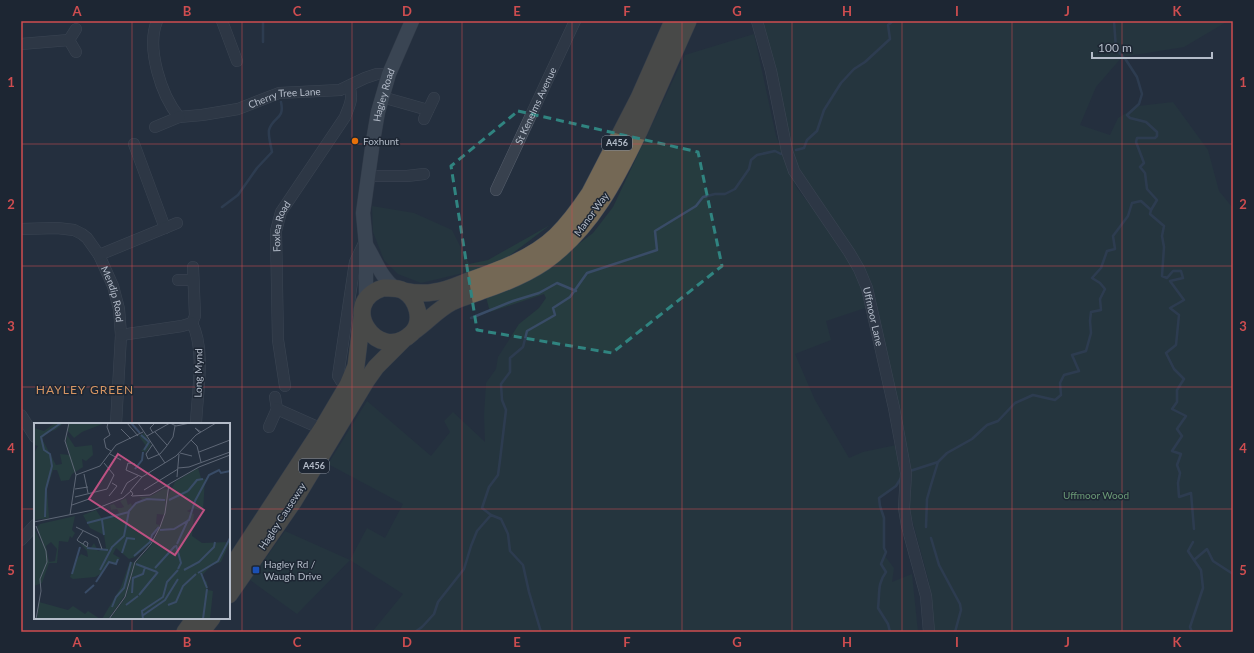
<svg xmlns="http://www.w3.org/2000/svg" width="1254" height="653" font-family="Lato,sans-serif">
<rect width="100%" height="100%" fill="#242f3e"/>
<path fill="#263c3f" d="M 761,21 L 1228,21 L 1184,47 L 1122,57 L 1096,87 L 1080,125 L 1110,135 L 1118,118 L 1138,106 L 1173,102 L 1208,150 L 1219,191 L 1233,208 L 1233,233 L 1232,237 L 1233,240 L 1233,632 L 934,632 L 929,582 L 909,508 L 911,466 L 870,286 L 801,176 L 791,153 Z
M 754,34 L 776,136 L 796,187 L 831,232 L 847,258 L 862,286 L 868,307 L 826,321 L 831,340 L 795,354 L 815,400 L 849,458 L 863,452 L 896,445 L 902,483 L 896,486 L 879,498 L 880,506 L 884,518 L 884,548 L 886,552 L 885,556 L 894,568 L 892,582 L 912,574 L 918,632 L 372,632 L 403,594 L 350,560 L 297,614 L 250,580 L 285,531 L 350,560 L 367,528 L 385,538 L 403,504 L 328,464 L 367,401 L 431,456 L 450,432 L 444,421 L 453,412 L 485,442 L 484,415 L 486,383 L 496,369 L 498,357 L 519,324 L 539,308 L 546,298 L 544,294 L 490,312 L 486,297 L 532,279 L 593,233 L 613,207 L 685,55 Z
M 372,206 L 414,213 L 452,230 L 469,264 L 488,260 L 550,225 L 509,256 L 480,269 L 421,283 L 398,274 L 384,260 L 373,232 Z"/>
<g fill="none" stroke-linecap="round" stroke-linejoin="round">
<path stroke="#394c67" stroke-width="2.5" d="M 263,42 L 263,21
M 796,150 L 804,148 L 807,140 L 817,131 L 824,110 L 841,83 L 854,69 L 865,62 L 890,39 L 888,25 L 893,21
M 222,207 L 238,195 L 257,168 L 272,152 C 271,146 268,136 269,130 C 273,116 285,120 281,102
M 1151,210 L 1150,214 L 1164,226 L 1162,236 L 1164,247 L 1162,276 L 1167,278 L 1173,271 L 1181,271 L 1183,278 L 1170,281 L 1184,300 L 1170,308 L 1179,315 L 1176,345 L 1166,353 L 1174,369 L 1184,379 L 1177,390 L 1177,402 L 1172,409 L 1186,416 L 1177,429 L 1182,436 L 1172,451 L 1181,454 L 1177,465 L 1180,473 L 1178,483 L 1179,497 L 1191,493 L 1194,529
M 471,318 L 513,301 L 539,293 L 557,283 L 576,291
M 910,471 L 938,462
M 926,527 L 927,499 L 931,485 L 938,462 L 947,453 L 972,439 L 987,425 L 998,421 L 1015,403 L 1033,395 L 1055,400 L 1061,395 L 1060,383 L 1064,375 L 1079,371 L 1072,355 L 1086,351 L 1091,333 L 1090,321 L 1091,312 L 1101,310 L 1100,299 L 1105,289 L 1100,283 L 1092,278 L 1101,268 L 1107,251 L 1115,249 L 1113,236 L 1128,216 L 1132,203 L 1141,201 L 1151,210 L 1157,200 L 1147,189 L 1145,173 L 1140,167 L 1144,163 L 1136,142 L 1137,138 L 1155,138 L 1157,136 L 1157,132 L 1146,122 L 1130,118 L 1127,115 L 1139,104 L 1142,94 L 1137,77 L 1126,60 L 1116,49 L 1114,21
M 931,538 L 939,565 L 960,604 L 961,610 L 955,632
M 1193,542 L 1188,551 L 1194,560 L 1207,549 L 1213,561 L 1233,574
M 415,632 L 422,627 L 434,614 L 438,602 L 464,569 L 471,546 L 477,531 L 491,515
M 541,632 L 529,592 L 523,565 L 510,551 L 508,534 L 501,519 L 491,515 L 482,508 L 489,487 L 498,475 L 500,460 L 506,410 L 502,400 L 501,384 L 510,372 L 510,358 L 523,347 L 527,331 L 555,315 L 553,308 L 570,297 L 587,273 L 657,250 L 655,231 L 696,206 L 703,197 L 715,194 L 725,194 L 735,189 L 749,169 L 751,160 L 757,155 L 775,151 L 781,154
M 890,632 L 888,624 L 878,608 C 880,593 877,584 886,572 L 881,564 L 886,552 L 884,548 L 884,518 L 880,506 L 879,498 L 896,486 L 901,478
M 1192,632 L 1190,627 L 1203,588 L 1201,570 L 1194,560"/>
<defs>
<g id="minor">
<path id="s1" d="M 157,21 C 146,48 161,95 179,117 L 202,115 L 238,109 L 279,93 L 340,90 L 365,78 L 377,74 L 389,74"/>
<path d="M 222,21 L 237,61"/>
<path id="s2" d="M 757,21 L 771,71 L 787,151 L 794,171 L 849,252 L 859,269 L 867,288 L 894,408 L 906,473 L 904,508 L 907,526 L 926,596 L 929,632"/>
<path d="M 21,44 L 69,40"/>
<path d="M 76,52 L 69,40 L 76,29"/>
<path d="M 382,97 L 428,110"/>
<path d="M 424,119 L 434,98"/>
<path d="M 155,127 L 179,117"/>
<path d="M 134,144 L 165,228"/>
<path d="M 369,176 L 407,176 L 424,174"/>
<path id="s3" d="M 496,190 L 575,21"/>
<path id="s4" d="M 21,229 L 57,228 L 74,230 L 82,234 L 87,238 L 99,255 L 113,286 L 119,309 L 121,335 L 116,424"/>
<path d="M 99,255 L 177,223"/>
<path d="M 178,280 L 193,280"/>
<path d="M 192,323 L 195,316 L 193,267"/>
<path d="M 121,335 L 182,326 L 192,323 C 206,350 197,394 196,424"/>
<path d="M 348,385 L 341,381 L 338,376 L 355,262 L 365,241"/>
<path id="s5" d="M 285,386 L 278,340 L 276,231 L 281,212 L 345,117 C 349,106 354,99 349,86"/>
<path d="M 275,397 L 277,409"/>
<path d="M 21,415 L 35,437"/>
<path d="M 269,427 L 277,409 L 322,429"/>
<path d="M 21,540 L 35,525"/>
</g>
<g id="major">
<path d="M 366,245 C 375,259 381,278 395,288"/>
<path id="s6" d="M 366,299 L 366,245 L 363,213 L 373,141 L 378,112 L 389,74 L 412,21"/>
</g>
<path id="highway" d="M 383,288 C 390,288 397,287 404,291 C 417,299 424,321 412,333 C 378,366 336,303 383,288 Z
M 404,291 C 414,293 424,294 434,292 C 445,291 456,286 466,282 C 497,271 532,259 556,236 C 569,223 580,208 590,193 L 639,98 L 673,21
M 414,331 C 427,322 438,309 452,302 C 461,297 472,295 481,291 C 502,284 525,275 544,262 C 591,229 616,179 640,129 C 656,93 672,57 688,21
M 229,571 L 322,429 L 348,385 L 356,366 L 362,317
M 229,595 L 293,502 L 366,381 L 376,367 L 403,340
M 185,632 L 195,618
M 201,632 L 212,618"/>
</defs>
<use href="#minor" stroke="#565f6c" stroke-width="12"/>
<use href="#major" stroke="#414a57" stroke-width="15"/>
<use href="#highway" stroke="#434c59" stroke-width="18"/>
<use href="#minor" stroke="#38414e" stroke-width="11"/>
<use href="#major" stroke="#56606e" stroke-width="14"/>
<use href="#highway" stroke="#746855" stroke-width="17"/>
</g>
<path d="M0 0H1254V653H0ZM 518,111 L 698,152 L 722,266 L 612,353 L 477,330 L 451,166 Z" fill="#242f3e" fill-opacity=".55" fill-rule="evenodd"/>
<path fill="none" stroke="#308480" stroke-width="3" stroke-dasharray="8 5" stroke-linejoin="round" d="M 518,111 L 698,152 L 722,266 L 612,353 L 477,330 L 451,166 Z"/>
<path fill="none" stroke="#ce4d50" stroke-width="1" stroke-opacity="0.55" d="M 132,21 L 132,424M 242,21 L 242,632M 352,21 L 352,632M 462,21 L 462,632M 572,21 L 572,632M 682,21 L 682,632M 792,21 L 792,632M 902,21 L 902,632M 1012,21 L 1012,632M 1122,21 L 1122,632M 21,144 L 1233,144M 21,266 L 1233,266M 21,387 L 1233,387M 21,509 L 35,509M 229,509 L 1233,509M 132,618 L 132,632"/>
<circle fill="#e8710a" stroke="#1d2633" stroke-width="1.5" cx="355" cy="141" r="4"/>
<rect fill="#1a4fb4" stroke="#1d2633" stroke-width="1.5" x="252" y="566" width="8" height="8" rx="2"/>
<g text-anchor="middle" stroke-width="3" stroke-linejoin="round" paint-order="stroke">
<g fill="#1d2633" stroke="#878f9c" stroke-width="1">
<rect x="602" y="136" width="30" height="14" rx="3"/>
<rect x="299" y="459" width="30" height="14" rx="3"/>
</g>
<g font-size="9" font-weight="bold" fill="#b4bcc9">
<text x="617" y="146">A456</text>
<text x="314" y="469">A456</text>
</g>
<g font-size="10" fill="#b4bcc9" stroke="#1d2633">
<text dy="4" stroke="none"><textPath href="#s6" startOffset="206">Hagley Road</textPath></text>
<text dy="4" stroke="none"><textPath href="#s1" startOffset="210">Cherry Tree Lane</textPath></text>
<text dy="4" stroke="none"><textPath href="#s3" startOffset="93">St Kenelms Avenue</textPath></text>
<text transform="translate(591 214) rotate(-54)" y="4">Manor Way</text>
<text dy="4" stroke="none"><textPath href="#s5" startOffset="161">Foxlea Road</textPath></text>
<text dy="4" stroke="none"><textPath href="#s4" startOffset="131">Mendip Road</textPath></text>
<text dy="4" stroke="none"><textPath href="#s2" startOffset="322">Uffmoor Lane</textPath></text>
<text transform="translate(198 373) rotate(-89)" y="4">Long Mynd</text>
<text transform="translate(282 516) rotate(-57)" y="4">Hagley Causeway</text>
</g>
<g font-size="10" fill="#b4bcc9" stroke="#1d2633" text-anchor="start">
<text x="363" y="145">Foxhunt</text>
<text x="264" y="568">Hagley Rd /<tspan x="264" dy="12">Waugh Drive</tspan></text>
</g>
<g font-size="10" fill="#6b9a76" stroke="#1d2633">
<text x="1096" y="499">Uffmoor Wood</text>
</g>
<g font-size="12" letter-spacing="1" fill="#d59563" stroke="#1d2633">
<text x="85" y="394">HAYLEY GREEN</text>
</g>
</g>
<g transform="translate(34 423)">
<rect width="196" height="196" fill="#242f3e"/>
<path d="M 21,0 L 30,0 L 21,7 L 12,10 L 8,16 L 22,42 L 28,41 L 26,31 L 36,32 L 32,20 L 33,12 L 41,24 L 58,22 L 59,32 L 52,38 L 48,36 L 49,44 L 38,51 L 35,57 L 27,58 L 23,47 L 19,47 L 13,66 L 15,95 L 0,97 L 0,30 L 4,23 L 0,22 L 0,5 L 10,8 ZM 34,0 L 71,0 L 48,9 L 40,15 L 34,8 ZM 110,10 L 117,22 L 112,29 L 107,28 L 112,23 L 105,13 ZM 164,45 L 167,55 L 171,56 L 169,88 L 159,85 L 153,88 L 160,91 L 158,113 L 168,120 L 196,119 L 187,139 L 178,142 L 167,153 L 173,159 L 174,167 L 179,168 L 176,196 L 76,196 L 92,174 L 101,140 L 117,123 L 126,104 L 131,92 L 123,91 L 122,101 L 126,102 L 125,104 L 122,105 L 116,121 L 101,134 L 95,136 L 82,125 L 79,131 L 86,135 L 82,141 L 76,138 L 68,150 L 61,154 L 39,156 L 36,154 L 42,137 L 47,131 L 54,134 L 53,128 L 43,117 L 56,126 L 60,120 L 64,128 L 72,125 L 70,112 L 56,105 L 49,92 L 62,87 L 68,96 L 85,90 L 83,86 L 77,87 L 76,82 L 80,81 L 83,85 L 87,85 L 90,84 L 86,78 L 92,75 L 94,82 L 97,80 L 98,83 L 108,76 L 105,74 L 115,74 L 129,66 L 135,67 L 131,80 L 131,91 L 132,77 L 141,59 ZM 41,93 L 38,107 L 41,110 L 38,115 L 36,113 L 34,119 L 25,118 L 23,140 L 15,140 L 8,160 L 0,163 L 0,105 L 8,121 L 3,104 L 6,101 ZM 17,119 L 23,126 L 21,138 L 15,139 L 12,123 ZM 96,138 L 100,140 L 91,172 L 74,196 L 68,196 L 87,164 ZM 5,179 L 34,187 L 39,183 L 51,191 L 54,188 L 66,196 L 3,196 Z" fill="#263c3f" fill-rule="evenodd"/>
<path fill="none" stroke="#394c67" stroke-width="2" d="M 97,0 L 106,10M 107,12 L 115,19 L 110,27M 101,46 L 108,37 L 109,29M 154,68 L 163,57 L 169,56M 135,77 L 154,68M 11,94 L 12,66 L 18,43 L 16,31 L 10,27 L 7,14 L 27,0M 68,97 L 70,112M 53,100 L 95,89M 126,107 L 140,106 L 155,97 L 161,78 L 175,52 L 185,47 L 187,50 L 196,48M 143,121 L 154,97M 142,122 L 147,140 L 144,146M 53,125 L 74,127M 88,130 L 93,115 L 101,116M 100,133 L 116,119 L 118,112 L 125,104M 102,141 L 123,149M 121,145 L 141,123M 66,147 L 78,124 L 90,113 L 95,88 L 102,80 L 113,76 L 131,77M 150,147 L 165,139 L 180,124 L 181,119M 164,150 L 184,138 L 196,115M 167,150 L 173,165M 38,151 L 46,124M 62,159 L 75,139 L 82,141 L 84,136M 51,170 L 60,162M 98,170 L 99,155 L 109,151 L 111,144M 105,172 L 124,149M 92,182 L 104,173M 134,182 L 142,179 L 149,163 L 162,151M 78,184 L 82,174 L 90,165 L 97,139M 108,193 L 131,177 L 144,156M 109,196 L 108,188 L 129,174 L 133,159 L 144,147M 169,196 L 173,166"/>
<path fill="none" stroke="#5e6776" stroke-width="1" d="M 35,0 L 31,18 L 42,52 L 36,92M 74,0 L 73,4 L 76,12 L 70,16 L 72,25 L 77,28M 93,0 L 104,13M 104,0 L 131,40M 136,0 L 142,3 L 156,0M 87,6 L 97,16M 121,9 L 133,22M 119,10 L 116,5 L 121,0M 166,10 L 161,5 L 167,9M 113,13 L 136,0M 157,17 L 163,23 L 167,39M 119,21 L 112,31 L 114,36 L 126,31 L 132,24 L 139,14 L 141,3M 165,29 L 196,17M 146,30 L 158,33M 76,31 L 87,37M 101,41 L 94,40 L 92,47 L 108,54M 144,45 L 155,44 L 196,29M 50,51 L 54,70M 42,52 L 66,43 L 82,22 L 109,9M 143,54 L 145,31M 41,66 L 54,64M 110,67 L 144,46M 96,68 L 108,54 L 142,33 L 162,12 L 182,0M 87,71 L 93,60 L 104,53M 75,73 L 83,63 L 78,60M 98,73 L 116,72 L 165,44 L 196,32M 41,74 L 73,66 L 80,52 L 70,40M 38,82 L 55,76M 0,99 L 59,87 L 89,75 L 97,68 L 99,71 L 97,73M 42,104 L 64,115 L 68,126M 49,108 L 43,117 L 44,118 L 49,121 L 53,124 L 54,120 L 51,118 L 49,121M 2,196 L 7,168 L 6,156 L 13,139 L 12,128 L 2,103M 75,196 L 91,174 L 101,139 L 117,121 L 126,104 L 131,90 L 135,61"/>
<path fill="#bd5182" fill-opacity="0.15" stroke="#bd5182" stroke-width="2" d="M 84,31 L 170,87 L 141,132 L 55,76 Z"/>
<rect width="196" height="196" fill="none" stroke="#b4bcc9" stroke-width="2"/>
</g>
<rect width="1254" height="653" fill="none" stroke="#1d2633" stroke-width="44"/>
<path d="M1092 52v6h120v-6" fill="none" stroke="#b4bcc9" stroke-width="2"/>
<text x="1098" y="52" font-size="12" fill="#b4bcc9" stroke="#1d2633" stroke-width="3" paint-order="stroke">100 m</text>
<rect x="22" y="22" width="1210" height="609" fill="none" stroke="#ce4d50" stroke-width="1.5"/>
<g font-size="13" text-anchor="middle" font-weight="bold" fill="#ce4d50">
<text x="77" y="16">A</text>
<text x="187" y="16">B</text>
<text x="297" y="16">C</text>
<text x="407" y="16">D</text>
<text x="517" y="16">E</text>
<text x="627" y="16">F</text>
<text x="737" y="16">G</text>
<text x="847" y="16">H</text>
<text x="957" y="16">I</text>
<text x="1067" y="16">J</text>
<text x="1177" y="16">K</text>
<text x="11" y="87">1</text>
<text x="1243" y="87">1</text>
<text x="11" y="209">2</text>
<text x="1243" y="209">2</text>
<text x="11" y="331">3</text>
<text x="1243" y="331">3</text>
<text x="11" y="453">4</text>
<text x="1243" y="453">4</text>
<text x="11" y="575">5</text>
<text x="1243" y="575">5</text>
<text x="77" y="647">A</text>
<text x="187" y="647">B</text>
<text x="297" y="647">C</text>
<text x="407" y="647">D</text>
<text x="517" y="647">E</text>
<text x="627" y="647">F</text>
<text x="737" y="647">G</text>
<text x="847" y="647">H</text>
<text x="957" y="647">I</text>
<text x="1067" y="647">J</text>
<text x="1177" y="647">K</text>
</g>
</svg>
